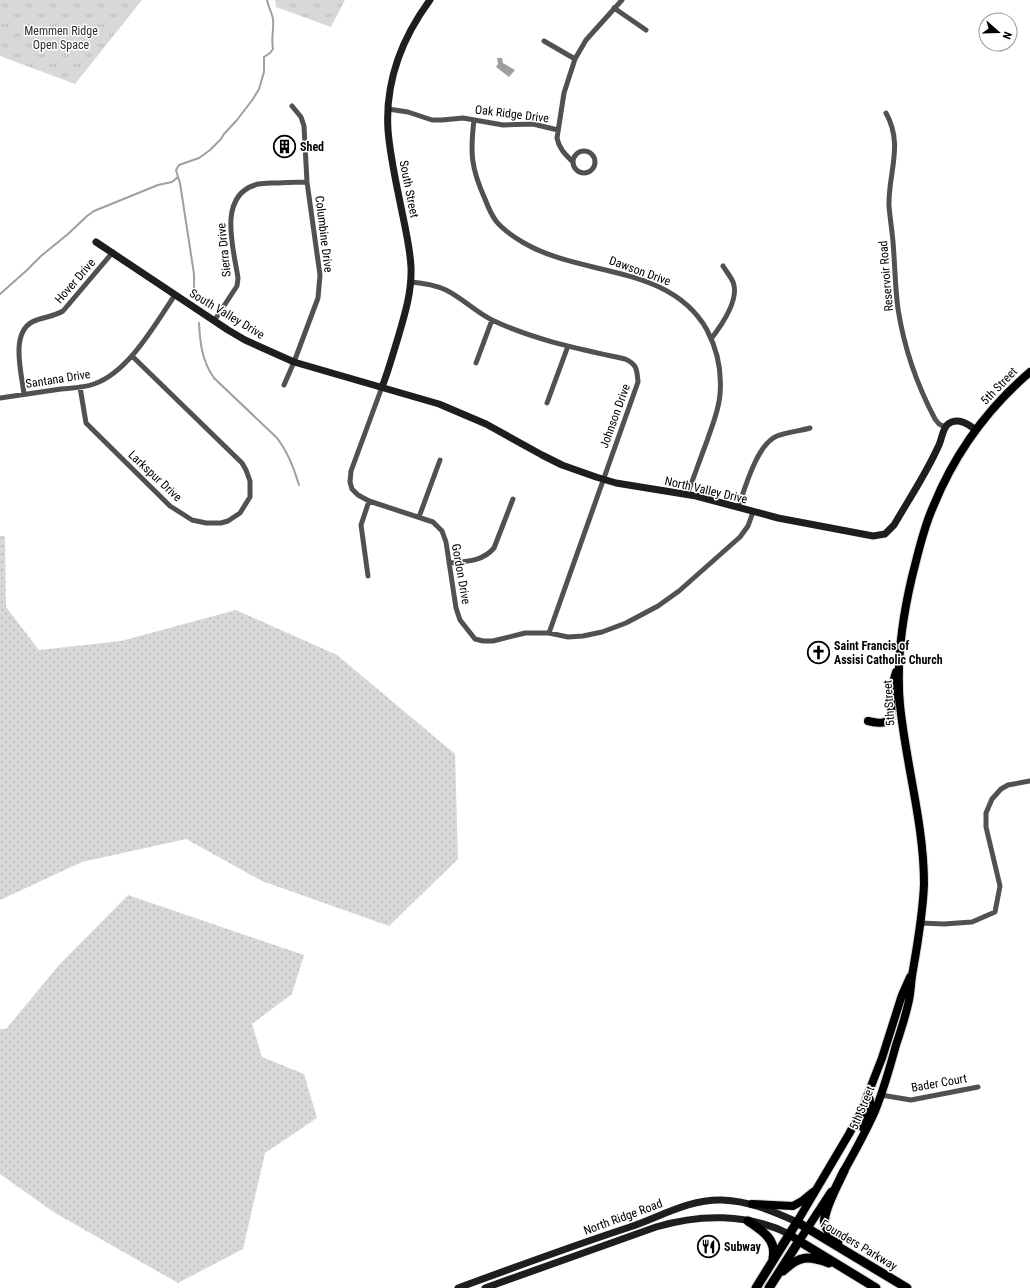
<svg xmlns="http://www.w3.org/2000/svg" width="1030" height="1288" font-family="'Roboto Condensed',sans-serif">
<defs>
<pattern id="grass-dots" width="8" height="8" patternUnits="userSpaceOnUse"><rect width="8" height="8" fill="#d8d8d8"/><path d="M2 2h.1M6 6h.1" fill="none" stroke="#b8b8b8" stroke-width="1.8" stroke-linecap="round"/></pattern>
<pattern id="park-tufts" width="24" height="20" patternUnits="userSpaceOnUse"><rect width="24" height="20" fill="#d8d8d8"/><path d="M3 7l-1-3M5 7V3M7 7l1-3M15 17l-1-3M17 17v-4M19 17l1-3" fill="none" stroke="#b8b8b8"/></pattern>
</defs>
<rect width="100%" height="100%" fill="#fff"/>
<path fill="url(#grass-dots)" d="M 0,536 L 5,536 L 6,607 L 39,650 L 121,641 L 236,610 L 337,655 L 455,754 L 458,859 L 389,926 L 262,881 L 186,839 L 82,862 L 0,900 Z
M 128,895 L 304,955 L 292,994 L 252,1024 L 262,1057 L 304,1074 L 317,1118 L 265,1153 L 243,1249 L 178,1283 L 55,1213 L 0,1174 L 0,1029 L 6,1029 L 59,965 Z"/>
<path fill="url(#park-tufts)" d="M 0,0 L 142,0 L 75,84 L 0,56 Z
M 275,0 L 345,0 L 331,27 L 276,7 Z"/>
<path fill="#9f9f9f" d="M 497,58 L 502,58 L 503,63 L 515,70 L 509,77 L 496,67 L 498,64 Z"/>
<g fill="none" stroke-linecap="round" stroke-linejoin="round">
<path stroke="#9f9f9f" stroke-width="2" d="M 178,177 L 180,183 L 194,274 L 194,294
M 0,294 L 26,271 L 41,256 L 68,234 L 87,216 L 94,211 L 158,185 L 172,182 L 178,177 L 176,170 L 179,165 L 199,158 L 210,150 L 221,139 L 224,134 L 237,120 L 253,99 L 259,89 L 264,72 L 264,57 L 270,53 L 273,49 C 271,38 274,30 273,19 C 272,13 268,6 267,0
M 199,323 C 200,343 202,361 214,378 L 277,438 C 288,452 294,468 299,485"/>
<defs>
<path id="primary" d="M 868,721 C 878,723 884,725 891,718 L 892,686 L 896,672
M 862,1127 C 866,1118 874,1105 868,1095
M 841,1176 C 853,1155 865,1133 875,1111 C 884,1089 890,1067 896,1045 C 901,1030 906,1015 909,1000 C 911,990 911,980 913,970 C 918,941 923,913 924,884 C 924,824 906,765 900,705 C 896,662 902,619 912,577 C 918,554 923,529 933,507 C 954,455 988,408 1030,372
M 752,1204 L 793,1206 L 802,1201 L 813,1192
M 797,1222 L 849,1134 L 861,1112 L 882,1058 L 902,995 L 910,977
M 789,1234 L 799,1241 L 831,1192"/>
<path id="highway" d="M 748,1221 C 761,1230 777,1239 773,1258
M 838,1242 C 833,1237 828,1232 825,1225 C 821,1214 839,1182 844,1171
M 783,1271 C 799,1256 807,1255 829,1263
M 756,1288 L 797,1222 L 907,1288
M 769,1288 L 799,1241 L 876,1288"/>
</defs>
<use href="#primary" stroke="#dbdbdb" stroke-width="10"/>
<use href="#highway" stroke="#dbdbdb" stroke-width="11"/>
<path stroke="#515151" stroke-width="5" d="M 614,8 L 646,30
M 544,41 L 575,59
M 388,109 L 408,112 L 432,120 L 442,120 L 463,118 L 503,125 L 533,124 L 558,130
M 886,113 C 904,145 888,173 889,206 C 890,218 892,230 893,242 C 895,265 895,287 898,309 C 904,347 917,385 935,419 L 939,424 L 945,427
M 474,120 C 470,153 471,168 485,199 C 488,207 491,214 496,221 C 503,230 514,237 524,243 C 582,277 670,264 707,330 C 718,351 722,371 720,394 C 719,410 712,426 707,441 C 700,459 694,477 687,495
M573 162a11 11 0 1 1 22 0a11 11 0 1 1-22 0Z
M 573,162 C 566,155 559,149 557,138 L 564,93 L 575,59 L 586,40 L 622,0
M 411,282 C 423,283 435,285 446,290 C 462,298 476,312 492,320 C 534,340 580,349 625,359 C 637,364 637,370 638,382 L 549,633
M 214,321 L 237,286 L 238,278 C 234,250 217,197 255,185 C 259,183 265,184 270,183 C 282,183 295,182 307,182
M 711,339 C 721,326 740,299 733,282 C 731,277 726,271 723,266
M 476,363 L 492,320
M 284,385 L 294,362 L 318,298 L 320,275 L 307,182 L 304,126 L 301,117 L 292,106
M 80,387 L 86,423 L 170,506 L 192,520 L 206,523 L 221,523 L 228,521 L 240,513 L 250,497 L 250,481 L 246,470 L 242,463 L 132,356
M 382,387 L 351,471 L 350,482 L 352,489 L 358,495 L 369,501 L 433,522 L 442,531 L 446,542 L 456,608 L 460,620 L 475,639 L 483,641 L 493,641 L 525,633 L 549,633 L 568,637 L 583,636 L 602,632 L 626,623 L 658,606 L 679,591 L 740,537 L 748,526 L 753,512
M 24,394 C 22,375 10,334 32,322 C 42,317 53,317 63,311 L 113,252
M 0,398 C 20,395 40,392 61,389 C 71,388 83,388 94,384 C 129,372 155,324 175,295
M 547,403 L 568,346
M 738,508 C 745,488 757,444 777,436 C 787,432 800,431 810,428
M 419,517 L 440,460
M 449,563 C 466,561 482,562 494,548 L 513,499
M 368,576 L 361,525 L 369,501
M 920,923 L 944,924 L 972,922 L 995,912 L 1000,886 L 986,827 L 986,813 L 992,799 L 1001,789 L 1008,785 L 1030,781
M 881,1095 L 911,1100 L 978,1087"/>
<path stroke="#1e1e1e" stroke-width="7" d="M 96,242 L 228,330 L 245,340 L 294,362 L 439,404 L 486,424 L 542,455 L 562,465 L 596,477 L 616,483 L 696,496 L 778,518 L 873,536 L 885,534 L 894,525 C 908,501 927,472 938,447 C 942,440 942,429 948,424 C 958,417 968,424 976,430
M 382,387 C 388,372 392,357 397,341 C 404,317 412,293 411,267 C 410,247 405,227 401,207 C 396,182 390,156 388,130 C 385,82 402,38 430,0
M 458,1288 C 515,1267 572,1246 630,1227 C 660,1217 689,1199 722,1200 C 749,1201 773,1211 797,1222
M 485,1288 L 656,1227 C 699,1214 748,1213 789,1234"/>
<use href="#primary" stroke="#000" stroke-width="8"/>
<use href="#highway" stroke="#000" stroke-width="9"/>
</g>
<defs>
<symbol id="building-ring" viewBox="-11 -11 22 22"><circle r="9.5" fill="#fff" stroke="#000" stroke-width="1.5"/><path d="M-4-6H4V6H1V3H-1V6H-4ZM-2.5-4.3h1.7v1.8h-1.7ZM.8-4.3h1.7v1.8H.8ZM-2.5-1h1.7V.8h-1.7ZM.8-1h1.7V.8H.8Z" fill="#000"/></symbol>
<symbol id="church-ring" viewBox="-11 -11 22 22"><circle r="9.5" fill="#fff" stroke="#000" stroke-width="1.5"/><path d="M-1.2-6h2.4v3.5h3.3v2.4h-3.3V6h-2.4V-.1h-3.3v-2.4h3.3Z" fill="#000"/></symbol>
<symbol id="restaurant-ring" viewBox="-11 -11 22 22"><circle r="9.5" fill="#fff" stroke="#000" stroke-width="1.5"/><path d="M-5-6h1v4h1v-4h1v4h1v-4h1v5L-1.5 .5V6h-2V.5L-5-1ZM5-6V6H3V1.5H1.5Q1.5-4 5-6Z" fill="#000"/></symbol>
</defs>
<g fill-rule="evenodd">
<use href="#building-ring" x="272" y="134" width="25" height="25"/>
<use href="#church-ring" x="806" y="640" width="25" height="25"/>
<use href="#restaurant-ring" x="696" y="1234" width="25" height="25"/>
</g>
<g text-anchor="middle" stroke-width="3" stroke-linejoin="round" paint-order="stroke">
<g font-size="12" fill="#2f2f2f" stroke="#fff">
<text x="61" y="35">Memmen Ridge<tspan x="61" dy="14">Open Space</tspan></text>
</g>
<g font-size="12" fill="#000" stroke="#fff">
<text transform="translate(512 114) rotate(7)" y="4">Oak Ridge Drive</text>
<text transform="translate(409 189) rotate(79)" y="4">South Street</text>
<text transform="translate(324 234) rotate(83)" y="4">Columbine Drive</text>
<text transform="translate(224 250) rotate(-96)" y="4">Sierra Drive</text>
<text transform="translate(640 271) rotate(20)" y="4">Dawson Drive</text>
<text transform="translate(886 276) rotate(-95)" y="4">Reservoir Road</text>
<text transform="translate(75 281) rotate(-49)" y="4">Hover Drive</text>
<text transform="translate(227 314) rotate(31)" y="4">South Valley Drive</text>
<text transform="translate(58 379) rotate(-9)" y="4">Santana Drive</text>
<text transform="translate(999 386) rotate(-46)" y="4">5th Street</text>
<text transform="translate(615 416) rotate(-70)" y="4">Johnson Drive</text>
<text transform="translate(155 476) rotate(43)" y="4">Larkspur Drive</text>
<text transform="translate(706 490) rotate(13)" y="4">North Valley Drive</text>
<text transform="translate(461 574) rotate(80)" y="4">Gordon Drive</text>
<text transform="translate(889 703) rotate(-94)" y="4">5th Street</text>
<text transform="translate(939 1083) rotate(-10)" y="4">Bader Court</text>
<text transform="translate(862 1108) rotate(-67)" y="4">5th Street</text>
<text transform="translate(623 1217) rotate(-20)" y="4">North Ridge Road</text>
<text transform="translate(859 1245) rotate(31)" y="4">Founders Parkway</text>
</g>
<g font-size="12" font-weight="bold" fill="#000" stroke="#fff" text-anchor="start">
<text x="300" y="151">Shed</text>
<text x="834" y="650">Saint Francis of<tspan x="834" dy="14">Assisi Catholic Church</tspan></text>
<text x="724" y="1251">Subway</text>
</g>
</g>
<g transform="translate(998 32) rotate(110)"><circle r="19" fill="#ffffff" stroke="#999999"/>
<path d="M0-3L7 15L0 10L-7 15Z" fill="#000000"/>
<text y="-6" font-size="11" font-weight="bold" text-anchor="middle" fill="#000000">N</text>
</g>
</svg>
